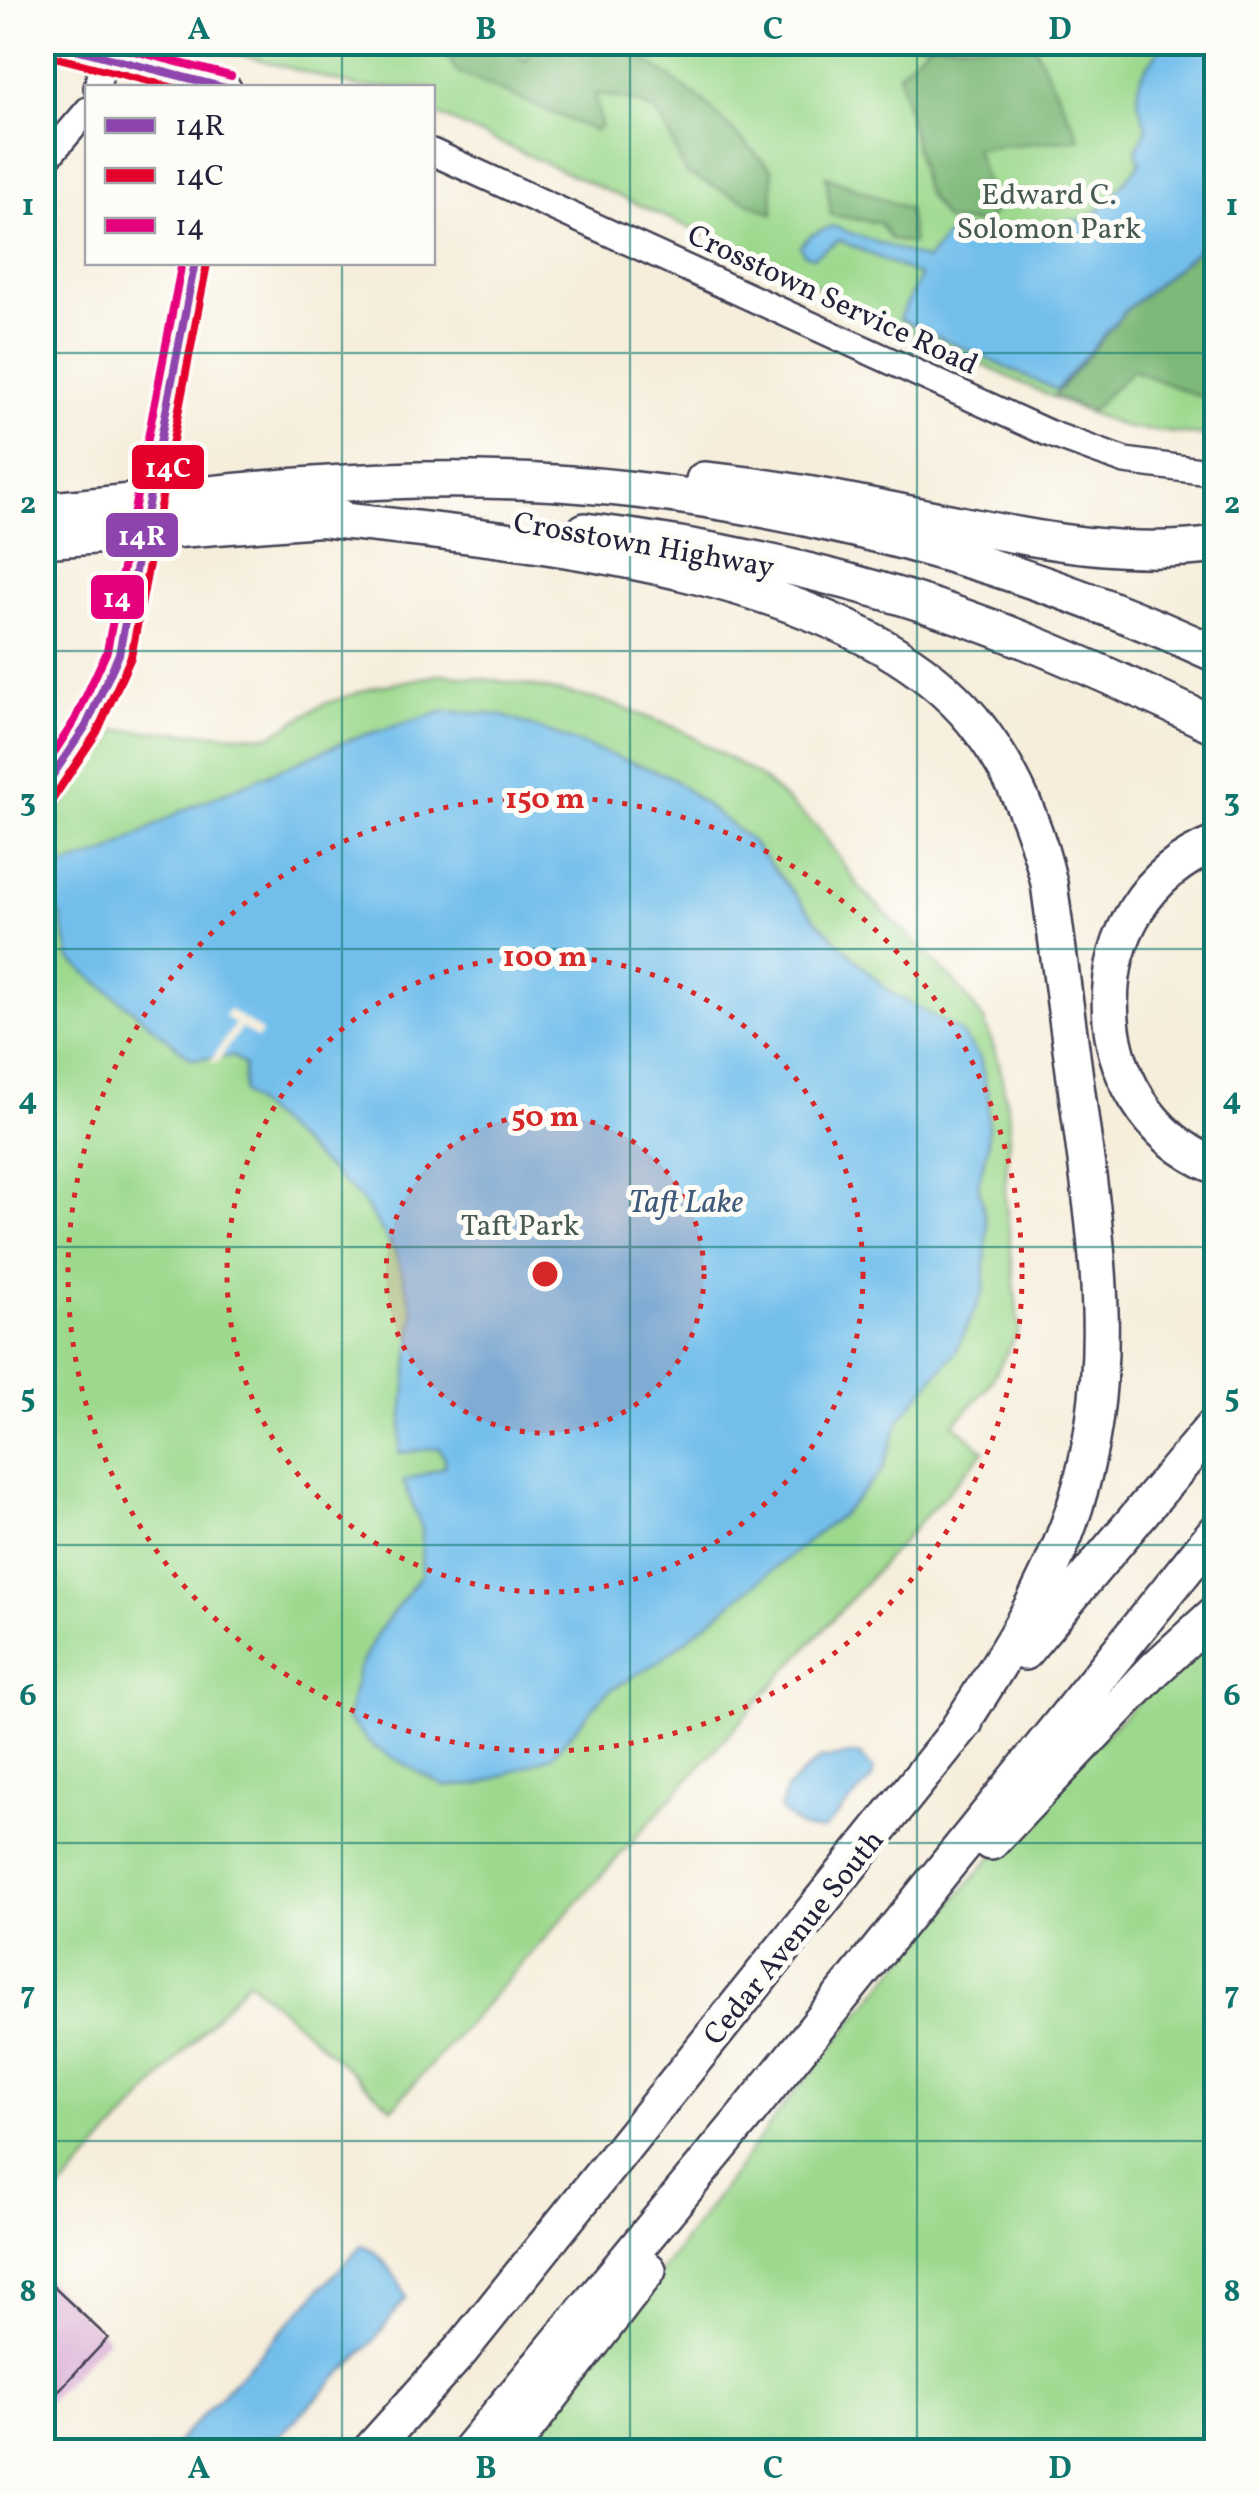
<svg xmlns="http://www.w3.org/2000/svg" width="1259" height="2494" font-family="Vollkorn,serif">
<rect width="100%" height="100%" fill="#fdfcf7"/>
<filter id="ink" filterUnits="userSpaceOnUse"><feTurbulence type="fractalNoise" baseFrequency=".01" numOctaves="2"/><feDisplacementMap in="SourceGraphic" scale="20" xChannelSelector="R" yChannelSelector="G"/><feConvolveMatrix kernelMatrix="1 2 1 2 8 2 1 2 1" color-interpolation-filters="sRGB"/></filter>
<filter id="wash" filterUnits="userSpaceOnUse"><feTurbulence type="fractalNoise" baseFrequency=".0048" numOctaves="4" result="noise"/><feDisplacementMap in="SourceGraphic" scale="40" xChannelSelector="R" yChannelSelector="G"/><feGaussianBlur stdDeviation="2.25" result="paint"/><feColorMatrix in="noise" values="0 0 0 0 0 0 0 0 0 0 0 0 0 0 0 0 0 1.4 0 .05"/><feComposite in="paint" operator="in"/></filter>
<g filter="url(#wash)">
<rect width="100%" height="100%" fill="#f6eedb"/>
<path fill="#9cd98d" stroke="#5f7e64" stroke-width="2.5" d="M 171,43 L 1216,43 L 1216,437 L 1127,428 L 1072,406 L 872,315 L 802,278 L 433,113 L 432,88 L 358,87 L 246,56 Z
M 443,674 L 523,684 L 604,701 L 679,729 L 759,776 L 820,830 L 859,887 L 954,981 L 984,1020 L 999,1063 L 1010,1121 L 1005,1193 L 1019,1330 L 988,1387 L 954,1424 L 984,1451 L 392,2108 L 248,1980 L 43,2211 L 43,825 L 68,798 L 117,730 L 270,736 L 324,704 L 375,687 Z
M 1216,1624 L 1216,2451 L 519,2452 L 663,2269 L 786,2103 L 914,1947 L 1052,1787 Z"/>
<path fill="#7db978" stroke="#506e5a" stroke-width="2.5" d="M 171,43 L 249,43 L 246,56 Z
M 435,43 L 506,43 L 525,61 L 536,43 L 622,43 L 704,102 L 772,170 L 773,214 L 685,173 C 660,113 663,103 595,94 L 601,126 L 595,131 L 457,72 L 440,44 Z
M 927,43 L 1033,43 L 1080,139 L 975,148 L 994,210 L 986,224 L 945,220 L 925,191 L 899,73 L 927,46 Z
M 826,176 L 908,209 L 913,244 L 890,239 L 880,223 L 831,215 Z
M 1216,235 L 1216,403 L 1132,370 L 1090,412 L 1054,396 L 1127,309 Z"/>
<path fill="#73bfec" stroke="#4a7094" stroke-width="2.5" d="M 1165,43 L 1216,43 L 1216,235 L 1127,309 L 1056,390 L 899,319 L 920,276 L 839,240 L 813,257 L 804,254 L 800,246 L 811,235 L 832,226 L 927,260 L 948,233 L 1089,219 L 1112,197 L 1140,163 L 1136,150 L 1147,128 C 1129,85 1138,77 1165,43 Z
M 446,711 L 501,715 L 669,776 L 750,840 L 816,920 L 887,990 L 960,1032 L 980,1058 L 988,1096 L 988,1146 L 978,1184 L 987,1226 L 984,1291 L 955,1352 L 900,1419 L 882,1471 L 843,1513 L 661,1660 L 607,1692 L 552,1756 L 479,1785 L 444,1786 L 374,1747 L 347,1719 L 358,1671 L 376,1635 L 421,1575 L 422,1529 L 403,1481 L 444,1467 L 444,1457 L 439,1448 L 399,1453 L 414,1312 L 395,1251 L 361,1199 L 243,1093 L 244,1065 L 233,1056 L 192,1059 L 70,959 L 61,916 L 49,899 L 43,902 L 43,878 L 53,869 L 108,852 L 181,811 L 351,739 Z
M 859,1754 L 874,1770 L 871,1780 L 823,1830 C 803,1832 793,1823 780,1810 L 786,1789 L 820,1759 Z
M 362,2245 C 381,2252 398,2278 406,2297 L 371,2344 L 264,2451 L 169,2451 Z"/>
<path fill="#f6eedb" d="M 229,1009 L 262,1032 L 258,1039 L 241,1028 L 218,1062 L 210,1062 L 235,1024 L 224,1016 Z"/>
<g id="blocks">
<path fill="#d9acd4" d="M 42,2276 L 108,2338 L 42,2408 Z"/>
</g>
</g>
<g filter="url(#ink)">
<use href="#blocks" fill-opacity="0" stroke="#424153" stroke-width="2.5"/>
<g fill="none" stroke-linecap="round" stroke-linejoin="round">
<defs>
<path id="minor" d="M 46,42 L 228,88
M 97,88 L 103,59
M 432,152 L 1048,433 L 1125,461 L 1216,473
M 42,164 L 88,110
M 162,442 L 195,262
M 42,792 C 85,738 112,684 127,618"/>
<path id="highway" d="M 704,480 C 790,488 875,507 959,524 C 1043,541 1130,557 1216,545
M 42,511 C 188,497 333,477 479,480 C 726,483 993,551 1216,654
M 316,518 C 505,539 844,565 972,719 C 1012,768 1035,822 1049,883 C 1060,963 1071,1043 1081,1123 C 1099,1255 1116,1376 1075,1506 C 1048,1591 999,1665 951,1740
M 585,531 C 723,548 863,579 993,628 C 1069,657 1143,691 1216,726
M 42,540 L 339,517
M 1216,844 C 1073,899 1077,1109 1216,1166
M 1024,1652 L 1216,1423
M 991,1842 L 1155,1669 L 1216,1613
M 369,2452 L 461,2350 L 965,1722
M 468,2452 L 741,2121 L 1216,1531
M 508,2452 L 648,2270"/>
</defs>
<use href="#minor" stroke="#424153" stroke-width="30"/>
<use href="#highway" stroke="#424153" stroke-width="40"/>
<use href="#minor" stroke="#fff" stroke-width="25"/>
<use href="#highway" stroke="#fff" stroke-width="35"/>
<defs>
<path id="minor-bridge" d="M 127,618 L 162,442"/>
</defs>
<use href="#minor-bridge" stroke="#424153" stroke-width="30" stroke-linecap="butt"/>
<use href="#minor-bridge" stroke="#fff" stroke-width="25"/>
<defs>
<path id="bus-1" d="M 48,42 L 226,88
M 42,791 L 86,726 L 119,654 L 195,262"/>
<path id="bus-2" d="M 43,54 L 175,88
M 52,800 L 97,732 L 131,657 L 207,264"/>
<path id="bus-3" d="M 99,42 L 231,76
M 42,771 L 75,720 L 107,651 L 182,262"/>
</defs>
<use href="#bus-1" stroke="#fdfcf7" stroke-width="15"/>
<use href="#bus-2" stroke="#fdfcf7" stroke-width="15"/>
<use href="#bus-3" stroke="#fdfcf7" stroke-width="15"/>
<use href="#bus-1" stroke="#8e44ad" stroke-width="8"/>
<use href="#bus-2" stroke="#e4002b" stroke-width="8"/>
<use href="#bus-3" stroke="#e5007d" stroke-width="8"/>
</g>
</g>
<path fill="none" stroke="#0f766e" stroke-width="2.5" stroke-opacity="0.55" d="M 342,42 L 342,88M 630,42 L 630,2452M 917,42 L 917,2452M 342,262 L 342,2452M 42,353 L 1216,353M 42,651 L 1216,651M 42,949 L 1216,949M 42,1247 L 1216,1247M 42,1545 L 1216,1545M 42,1843 L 1216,1843M 42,2141 L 1216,2141"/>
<circle cx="545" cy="1274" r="159" fill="#d62828" fill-opacity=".12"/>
<g fill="none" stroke="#d62828" stroke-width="5" stroke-dasharray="5 10">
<circle cx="545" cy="1274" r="159"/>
<circle cx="545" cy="1274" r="318"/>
<circle cx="545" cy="1274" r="477"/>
</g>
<g text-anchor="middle" stroke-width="10" stroke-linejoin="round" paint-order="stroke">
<g font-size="30" fill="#475954" stroke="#fdfcf7">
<text x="1049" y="204">Edward C.<tspan x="1049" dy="34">Solomon Park</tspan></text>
<text x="520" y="1235">Taft Park</text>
</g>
<g font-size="30" fill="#22223b" stroke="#fdfcf7">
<text transform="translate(833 299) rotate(25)" y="10">Crosstown Service Road</text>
<text transform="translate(644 544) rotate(10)" y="10">Crosstown Highway</text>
<text transform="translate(793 1937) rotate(-51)" y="10">Cedar Avenue South</text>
</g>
<g font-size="32" font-style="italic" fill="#3e5979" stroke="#fdfcf7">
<text x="686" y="1212">Taft Lake</text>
</g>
</g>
<circle cx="545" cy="1274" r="15" fill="#d62828" stroke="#fdfcf7" stroke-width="5"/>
<g font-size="30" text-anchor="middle" font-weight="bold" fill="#d62828" stroke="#fdfcf7" stroke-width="10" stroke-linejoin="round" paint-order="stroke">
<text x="545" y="808">150 m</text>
<text x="545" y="966">100 m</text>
<text x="545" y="1126">50 m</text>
</g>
<g stroke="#fdfcf7" stroke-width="4">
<rect x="130" y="443" width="76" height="48" rx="10" fill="#e4002b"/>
<rect x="104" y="511" width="76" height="48" rx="10" fill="#8e44ad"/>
<rect x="89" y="573" width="57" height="48" rx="10" fill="#e5007d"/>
</g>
<g font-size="28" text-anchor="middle" font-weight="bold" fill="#fff">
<text x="168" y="477">14C</text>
<text x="142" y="545">14R</text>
<text x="117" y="607">14</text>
</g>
<rect width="1259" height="2494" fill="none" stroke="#fdfcf7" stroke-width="110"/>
<rect x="85" y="85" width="350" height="180" fill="#fdfcf7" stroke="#a5a5ac" stroke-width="2.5"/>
<rect x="105" y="118" width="50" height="15" fill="#8e44ad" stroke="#a5a5ac" stroke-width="2.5"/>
<text x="175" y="135" font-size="30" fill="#22223b">14R</text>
<rect x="105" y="168" width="50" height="15" fill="#e4002b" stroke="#a5a5ac" stroke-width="2.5"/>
<text x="175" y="185" font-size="30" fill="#22223b">14C</text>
<rect x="105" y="218" width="50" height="15" fill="#e5007d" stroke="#a5a5ac" stroke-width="2.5"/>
<text x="175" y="235" font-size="30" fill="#22223b">14</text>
<rect x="55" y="55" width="1149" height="2384" fill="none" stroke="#0f766e" stroke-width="4"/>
<g font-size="32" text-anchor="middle" font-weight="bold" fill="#0f766e">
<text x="199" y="39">A</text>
<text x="486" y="39">B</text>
<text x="773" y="39">C</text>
<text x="1060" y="39">D</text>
<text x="28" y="215">1</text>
<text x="1232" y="215">1</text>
<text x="28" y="513">2</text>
<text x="1232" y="513">2</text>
<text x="28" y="811">3</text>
<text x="1232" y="811">3</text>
<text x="28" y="1109">4</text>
<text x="1232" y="1109">4</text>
<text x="28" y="1407">5</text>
<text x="1232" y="1407">5</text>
<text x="28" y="1705">6</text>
<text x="1232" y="1705">6</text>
<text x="28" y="2003">7</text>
<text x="1232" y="2003">7</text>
<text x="28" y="2301">8</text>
<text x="1232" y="2301">8</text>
<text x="199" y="2478">A</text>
<text x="486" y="2478">B</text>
<text x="773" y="2478">C</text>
<text x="1060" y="2478">D</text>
</g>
</svg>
